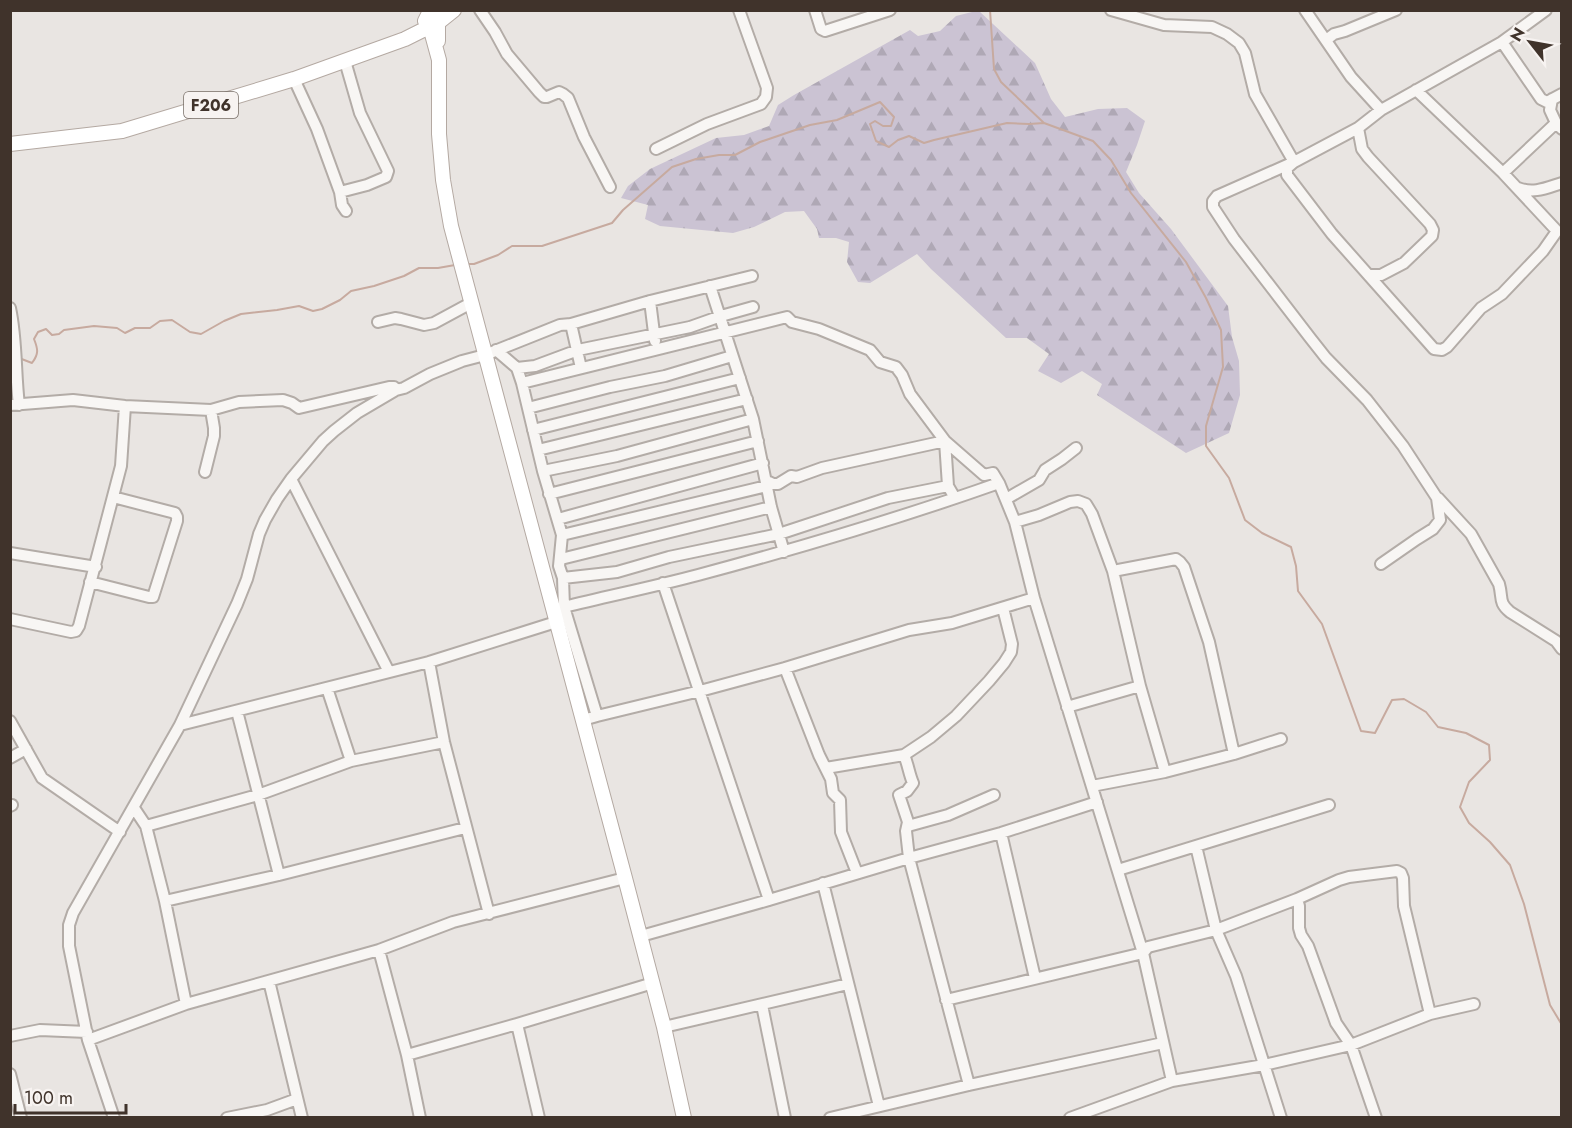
<svg xmlns="http://www.w3.org/2000/svg" width="1572" height="1128" font-family="Jost,sans-serif">
<defs>
<pattern id="forest-firs" width="22" height="20" patternUnits="userSpaceOnUse" patternTransform="scale(1.5)"><rect width="22" height="20" fill="#cbc3d3"/><path d="M5 1l3.5 6h-7zM16 11l3.5 6h-7z" fill="#afa8b5"/></pattern>
</defs>
<rect width="100%" height="100%" fill="#e9e5e2"/>
<path fill="url(#forest-firs)" d="M 976,11 L 979,11 L 1035,63 L 1051,99 L 1065,117 L 1098,109 L 1127,108 L 1145,121 L 1137,145 L 1126,172 L 1139,193 L 1171,229 L 1228,306 L 1232,337 L 1239,361 L 1240,395 L 1229,433 L 1186,453 L 1097,395 L 1102,384 L 1082,371 L 1061,383 L 1038,371 L 1049,354 L 1027,338 L 1006,338 L 931,269 L 917,254 L 870,283 L 858,282 L 847,262 L 849,242 L 836,238 L 819,238 L 817,229 L 804,211 L 785,212 L 754,227 L 733,233 L 660,226 L 645,219 L 648,205 L 621,198 L 628,186 L 650,169 L 716,138 L 744,135 L 769,126 L 778,105 L 794,95 L 910,30 L 918,36 L 940,31 L 956,16 Z"/>
<g fill="none" stroke-linecap="round" stroke-linejoin="round">
<path stroke="#c7aa9f" stroke-width="2" d="M 990,10 L 994,69 L 1001,82 L 1044,123 L 1093,141 L 1111,160 L 1131,193 L 1186,262 L 1206,298 L 1221,330 L 1223,367 L 1206,426 L 1206,446 L 1229,478 L 1245,520 L 1262,533 L 1291,547 L 1296,566 L 1298,591 L 1322,624 L 1361,731 L 1375,733 L 1392,700 L 1404,699 L 1426,712 L 1438,727 L 1466,733 L 1489,745 L 1490,760 L 1469,782 L 1460,807 L 1469,823 L 1490,842 L 1510,865 L 1524,904 L 1550,1005 L 1562,1025
M 467,264 L 474,264 L 498,255 L 512,246 L 542,246 L 612,223 L 623,210 L 672,167 L 696,159 L 719,155 L 735,155 L 760,142 L 810,125 L 837,120 L 880,102 L 894,117 L 891,126 L 883,126 L 875,121 L 870,124 L 876,141 L 889,147 L 898,140 L 909,136 L 924,143 L 934,140 L 1007,123 L 1029,124 L 1044,123
M 19,358 L 32,363 C 39,354 38,349 34,339 L 38,332 L 46,329 L 52,335 L 59,334 L 64,330 L 94,326 L 117,328 L 125,333 L 135,328 L 150,328 L 160,321 L 172,320 L 190,332 L 201,334 L 224,321 L 241,314 L 277,310 L 299,306 L 313,311 L 322,309 L 340,300 L 351,291 L 374,286 L 404,276 L 419,268 L 438,268 L 455,265"/>
<defs>
<path id="minor" d="M 480,10 L 495,32 L 507,54 L 539,92 L 544,97 L 547,97 L 559,92 L 563,94 L 568,98 L 584,137 L 610,187
M 815,10 L 821,29 L 825,31 L 890,10
M 1111,10 L 1164,25 L 1212,27 L 1227,34 L 1239,43 L 1245,53 L 1255,94 L 1294,162 L 1287,168 L 1287,175 L 1332,234 L 1434,349 L 1442,350 L 1447,347 L 1481,308 L 1502,294 L 1543,251 L 1557,231 L 1503,173 L 1416,90
M 1305,10 L 1351,77 L 1381,110
M 1326,40 L 1334,34 L 1345,31 L 1396,10
M 1502,42 L 1541,99 L 1547,102 L 1562,94
M 294,79 L 317,129 L 340,192 L 342,205 L 346,211
M 1552,99 L 1550,110 L 1556,123
M 1358,128 L 1362,149 L 1368,157 L 1430,224 L 1433,230 L 1432,236 L 1404,263 L 1381,275 L 1370,275
M 656,149 L 707,124 L 761,104 L 766,97 L 767,88 L 739,10
M 1503,173 L 1556,123 L 1562,129
M 1518,188 C 1534,194 1546,188 1562,183
M 340,192 L 367,185 L 386,177 L 388,171 L 360,113 L 345,61
M 710,286 L 753,419 L 771,507 L 784,552
M 650,301 L 655,341
M 10,308 C 17,340 15,373 19,405
M 378,322 L 395,318 L 401,319 L 424,325 L 434,323 L 471,303
M 571,324 L 581,368
M 496,350 L 517,368 L 522,383 L 543,471 L 562,535 L 559,566 L 563,578 L 564,607 L 597,716
M 517,368 L 535,366 L 578,350 L 690,327 L 721,316 L 753,307
M 522,383 L 787,317 L 792,322 L 819,329 L 870,350 L 880,362 L 896,367 L 902,375 L 910,394 L 945,441 L 948,486 L 955,498
M 10,405 L 73,400 L 125,406 L 211,410 L 239,402 L 283,400 L 292,403 L 299,408 L 389,387 L 394,387
M 528,408 L 610,387 L 665,376 L 732,356
M 533,430 L 740,378
M 538,450 L 747,399
M 543,471 L 617,456 L 753,419
M 205,472 L 214,436 L 214,428 L 211,410
M 291,479 L 389,672
M 549,494 L 758,441
M 1438,498 L 1471,534 L 1499,584 C 1503,598 1498,602 1510,612 L 1556,641 L 1562,649
M 1006,499 L 1039,480 L 1045,470 L 1062,459 L 1076,448
M 558,519 L 763,463
M 1015,522 L 1039,515 L 1070,502 L 1078,501 L 1086,504 L 1092,514 L 1113,571 L 1140,686 L 1165,772
M 562,535 L 767,486 L 769,482 L 773,484 L 778,484 L 791,476 L 797,477 L 822,468 L 945,441 L 984,475 L 993,473 L 999,483 L 1015,522 L 1034,598 L 1143,953 L 1172,1081
M 10,553 L 96,567
M 561,559 L 771,507
M 1381,564 L 1417,539 L 1433,529 L 1440,520 L 1437,498 L 1403,446 L 1367,400 L 1326,358 L 1311,339 L 1234,239 L 1213,207 L 1213,201 L 1217,196 L 1294,162 L 1358,128 L 1381,110 L 1502,42 L 1546,10
M 1113,571 L 1176,559 L 1180,562 L 1184,567 L 1209,642 L 1234,754
M 563,578 L 617,572 L 669,557 L 779,534 L 888,498 L 948,486
M 90,582 L 149,597 L 153,597 L 177,521 L 177,517 L 175,513 L 113,497
M 663,583 L 769,900
M 564,607 C 608,596 653,587 698,575 C 799,548 900,518 999,483
M 10,619 L 71,632 L 76,631 L 79,626 L 121,466 L 125,406
M 429,662 L 444,742 L 489,914
M 785,668 L 819,755 L 831,779 L 833,793 L 840,800 L 841,832 L 857,873
M 327,688 L 351,761
M 1067,707 L 1140,686
M 237,711 L 279,875
M 583,720 L 597,716 L 700,691 L 785,668 L 909,630 L 952,623 L 1034,598
M 10,721 L 42,778 L 120,832
M 180,725 L 237,604 L 247,579 L 259,534 L 265,520 L 277,499 L 291,479 L 323,441 L 334,431 L 357,413 L 396,390 L 404,388 L 430,374 L 462,361 L 485,355 L 560,325 L 571,324 L 650,301 L 752,276
M 904,755 C 908,764 909,774 913,783 L 907,791 L 899,795 L 908,822 L 906,831 L 909,858 L 969,1085
M 10,758 L 26,749
M 826,768 L 904,755 L 931,737 L 956,716 L 989,681 L 1004,663 L 1011,652 L 1012,644 L 1003,608
M 1092,786 L 1165,772 L 1234,754 L 1281,739
M 10,806 L 12,805
M 134,808 L 146,826 L 165,901 L 186,1004
M 146,826 L 258,795 L 351,761 L 444,742
M 908,826 L 948,815 L 994,795
M 1001,833 L 1035,978
M 1196,846 L 1216,930 L 1236,976 L 1281,1118
M 1118,870 L 1329,805
M 823,883 L 879,1106
M 1297,899 L 1299,906 L 1299,928 L 1301,935 L 1308,946 L 1336,1023 L 1351,1045 L 1376,1118
M 165,901 L 279,875 L 465,828
M 641,936 L 769,900 L 909,858 L 1001,833 L 1097,802
M 379,950 L 407,1055 L 420,1118
M 269,981 L 302,1118
M 946,1000 L 1143,953 L 1148,947 L 1216,930 L 1297,899 L 1339,880 L 1349,877 L 1397,871 L 1401,873 L 1403,878 L 1404,906 L 1430,1014
M 762,1005 L 785,1118
M 517,1024 L 539,1118
M 664,1027 L 848,984
M 10,1036 L 40,1030 L 87,1032
M 88,1040 L 186,1004 L 379,950 L 453,922 L 625,878
M 407,1055 L 517,1024 L 653,983
M 10,1074 L 21,1118
M 114,1118 L 88,1040 L 69,946 L 69,925 L 73,913 L 180,725 L 429,662 L 556,622
M 227,1118 L 267,1110 L 297,1099
M 830,1118 L 969,1085 L 1163,1043
M 1070,1118 L 1172,1081 L 1264,1065 L 1351,1045 L 1430,1014 L 1474,1004"/>
<path id="major" d="M 439,22 L 454,10
M 430,27 L 439,60 L 439,134 L 443,180 L 451,226 L 625,878 L 664,1027 L 684,1118
M 436,27 L 433,28 L 427,26 L 425,21 L 428,15 L 434,14 L 438,19 L 438,41
M 10,144 L 122,131 L 294,79 L 405,39 L 429,27"/>
</defs>
<use href="#minor" stroke="#b3aca7" stroke-width="14"/>
<use href="#major" stroke="#b4a9a2" stroke-width="16"/>
<use href="#minor" stroke="#f8f6f4" stroke-width="10"/>
<use href="#major" stroke="#fff" stroke-width="14"/>
</g>
<g text-anchor="middle" stroke-width="4.5" stroke-linejoin="round" paint-order="stroke">
<rect fill="#f7f3f1" stroke="#776d66" stroke-width="1.5" x="184" y="92" width="54" height="26" rx="4.5"/>
<g font-size="16" font-weight="bold" fill="#40332b">
<text x="211" y="111">F206</text>
</g>
</g>
<rect width="1572" height="1128" fill="none" stroke="#40332b" stroke-width="24"/>
<g transform="translate(1530 42) rotate(301)" stroke="#f7f3f1" stroke-width="4.5" paint-order="stroke">
<path d="M0-4.5L10 22L0 15L-10 22Z" fill="#40332b"/>
<text y="-9" font-size="16" font-weight="bold" text-anchor="middle" fill="#40332b">N</text>
</g>
<path d="M15 1104v9h111v-9" fill="none" stroke="#40332b" stroke-width="3"/>
<text x="24" y="1104" font-size="18" fill="#40332b" stroke="#f7f3f1" stroke-width="4.5" paint-order="stroke">100 m</text>
</svg>
